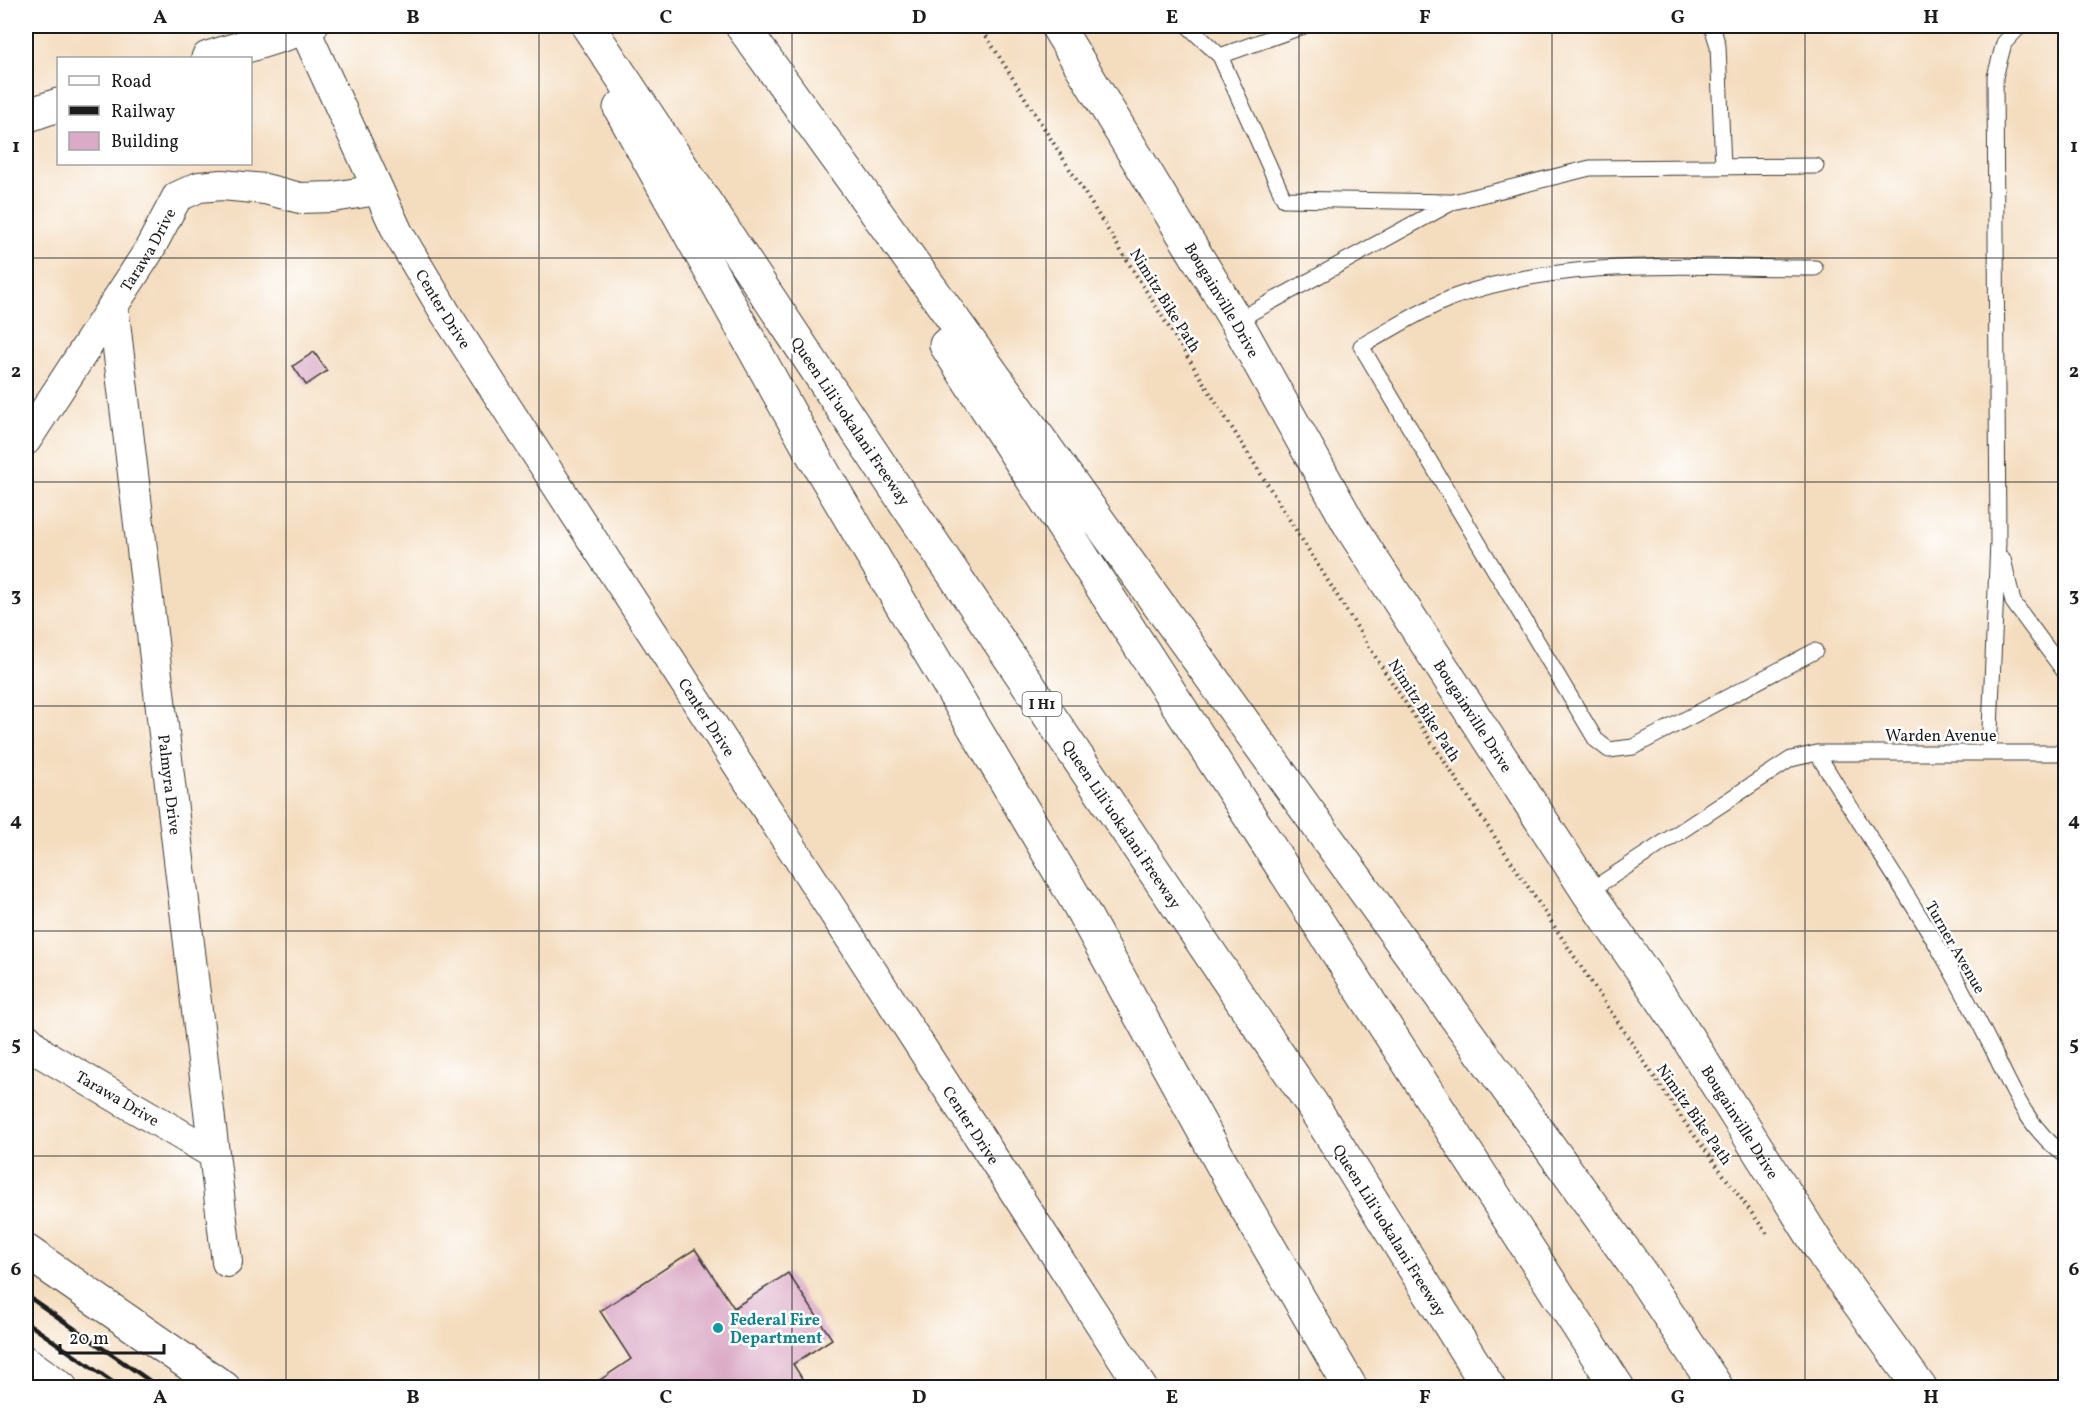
<svg xmlns="http://www.w3.org/2000/svg" width="2091" height="1413" font-family="Vollkorn,serif">
<rect width="100%" height="100%" fill="#fff"/>
<filter id="ink" filterUnits="userSpaceOnUse"><feTurbulence type="fractalNoise" baseFrequency=".0167" numOctaves="2"/><feDisplacementMap in="SourceGraphic" scale="12" xChannelSelector="R" yChannelSelector="G"/><feConvolveMatrix kernelMatrix="1 2 1 2 8 2 1 2 1" color-interpolation-filters="sRGB"/></filter>
<filter id="wash" filterUnits="userSpaceOnUse"><feTurbulence type="fractalNoise" baseFrequency=".008" numOctaves="4" result="noise"/><feDisplacementMap in="SourceGraphic" scale="24" xChannelSelector="R" yChannelSelector="G"/><feGaussianBlur stdDeviation="1.35" result="paint"/><feColorMatrix in="noise" values="0 0 0 0 0 0 0 0 0 0 0 0 0 0 0 0 0 1.4 0 .05"/><feComposite in="paint" operator="in"/></filter>
<g filter="url(#wash)">
<rect width="100%" height="100%" fill="#f4ddbf"/>
<g id="blocks">
<path fill="#dbaac6" d="M 314,352 L 327,371 L 306,385 L 293,366 Z
M 695,1249 L 734,1308 L 788,1273 L 832,1339 L 793,1364 L 808,1388 L 588,1388 L 631,1359 L 600,1311 Z"/>
</g>
</g>
<g filter="url(#ink)">
<use href="#blocks" fill-opacity="0" stroke="#3c3934" stroke-width="1.5"/>
<g fill="none" stroke-linecap="round" stroke-linejoin="round">
<defs>
<path id="lane" d="M 1188,26 L 1220,56 L 1284,199 L 1450,202
M 1712,26 L 1718,46 L 1723,167
M 1220,56 L 1304,26
M 1236,321 L 1453,202 L 1590,168 L 1816,166
M 2003,559 L 2013,602 L 2066,674
M 1815,651 L 1633,747 L 1609,750 L 1596,740 L 1361,346 C 1391,330 1422,309 1454,297 C 1569,256 1695,268 1815,268
M 1817,753 C 1856,819 1900,881 1938,947 C 1957,980 1975,1014 1992,1048 C 2012,1089 2027,1128 2066,1156
M 1989,753 L 1998,542 L 1995,77 L 2004,43 L 2020,26
M 1588,892 L 1791,759 L 1817,753 L 2066,753"/>
<g id="street">
<path id="s1" d="M 304,28 L 398,233 L 446,314 L 1142,1388"/>
<path id="s2" d="M 113,306 L 227,1262"/>
<path id="s3" d="M 26,440 L 148,252 L 177,197 L 199,187 L 222,185 L 265,189 L 300,198 L 333,197 L 377,190"/>
<path id="s4" d="M 26,1038 L 43,1054 L 212,1153"/>
</g>
<g id="secondary">
<path id="s5" d="M 1057,26 L 1236,321 L 1351,527 L 1588,892 L 1675,1018 L 1825,1256 L 1920,1388"/>
<path d="M 208,58 L 311,26"/>
<path d="M 26,116 L 58,105"/>
</g>
<path id="primary" d="M 26,1251 L 224,1388
M 26,1363 L 61,1388"/>
<path id="highway" d="M 588,26 L 884,471 L 1311,1103 L 1489,1388
M 742,26 L 1641,1274 L 1717,1388
M 620,108 L 813,455 L 1078,903 L 1244,1204 L 1351,1388
M 946,345 L 1618,1388"/>
</defs>
<use href="#lane" stroke="#3c3934" stroke-width="17"/>
<use href="#street" stroke="#3c3934" stroke-width="32"/>
<use href="#secondary" stroke="#3c3934" stroke-width="35"/>
<use href="#primary" stroke="#3c3934" stroke-width="35"/>
<use href="#highway" stroke="#3c3934" stroke-width="35"/>
<path stroke="#3c3934" stroke-width="4" stroke-dasharray="1.5 4.5" stroke-linecap="butt" d="M 980,26 L 1385,672 L 1683,1120 L 1768,1235"/>
<use href="#lane" stroke="#fff" stroke-width="15"/>
<use href="#street" stroke="#fff" stroke-width="30"/>
<use href="#secondary" stroke="#fff" stroke-width="33"/>
<use href="#primary" stroke="#fff" stroke-width="33"/>
<use href="#highway" stroke="#fff" stroke-width="33"/>
<path stroke="#1c1c1c" stroke-width="4.5" d="M 26,1295 L 160,1388
M 26,1322 L 121,1388"/>
</g>
</g>
<path fill="none" stroke="#1c1c1c" stroke-width="1.5" stroke-opacity="0.55" d="M 286,26 L 286,1388M 539,26 L 539,1388M 792,26 L 792,1388M 1046,26 L 1046,1388M 1299,26 L 1299,1388M 1552,26 L 1552,1388M 1805,26 L 1805,1388M 26,258 L 2066,258M 26,482 L 2066,482M 26,706 L 2066,706M 26,931 L 2066,931M 26,1156 L 2066,1156"/>
<circle fill="#0f9aa8" stroke="#fff" stroke-width="2" cx="718" cy="1328" r="6"/>
<g text-anchor="middle" stroke-width="5" stroke-linejoin="round" paint-order="stroke">
<rect fill="#fff" stroke="#606060" stroke-width="1.5" x="1022.5" y="692" width="39" height="24" rx="4.5"/>
<g font-size="15" font-weight="bold" fill="#1c1c1c">
<text x="1042" y="709">I H1</text>
</g>
<g font-size="16" fill="#1c1c1c" stroke="#fff">
<text dy="6" stroke="none"><textPath href="#s3" startOffset="226">Tarawa Drive</textPath></text>
<text transform="translate(1166 300) rotate(58)" y="6">Nimitz Bike Path</text>
<text dy="6" stroke="none"><textPath href="#s5" startOffset="320">Bougainville Drive</textPath></text>
<text dy="6" stroke="none"><textPath href="#s1" startOffset="314">Center Drive</textPath></text>
<text transform="translate(851 421) rotate(56)" y="6">Queen Liliʻuokalani Freeway</text>
<text transform="translate(1425 710) rotate(57)" y="6">Nimitz Bike Path</text>
<text dy="6" stroke="none"><textPath href="#s5" startOffset="806">Bougainville Drive</textPath></text>
<text dy="6" stroke="none"><textPath href="#s1" startOffset="800">Center Drive</textPath></text>
<text x="1941" y="741">Warden Avenue</text>
<text dy="6" stroke="none"><textPath href="#s2" startOffset="482">Palmyra Drive</textPath></text>
<text transform="translate(1122 824) rotate(56)" y="6">Queen Liliʻuokalani Freeway</text>
<text transform="translate(1956 947) rotate(60)" y="6">Turner Avenue</text>
<text dy="6" stroke="none"><textPath href="#s4" startOffset="110">Tarawa Drive</textPath></text>
<text transform="translate(1695 1114) rotate(55)" y="6">Nimitz Bike Path</text>
<text dy="6" stroke="none"><textPath href="#s5" startOffset="1292">Bougainville Drive</textPath></text>
<text dy="6" stroke="none"><textPath href="#s1" startOffset="1286">Center Drive</textPath></text>
<text transform="translate(1390 1230) rotate(58)" y="6">Queen Liliʻuokalani Freeway</text>
</g>
<g font-size="16" font-weight="bold" fill="#0d838f" stroke="#fff" text-anchor="start">
<text x="730" y="1325">Federal Fire<tspan x="730" dy="18">Department</tspan></text>
</g>
</g>
<rect width="2091" height="1413" fill="none" stroke="#fff" stroke-width="66"/>
<rect x="57" y="57" width="195" height="108" fill="#ffffff" stroke="#a4a4a4" stroke-width="1.5"/>
<rect x="69" y="76" width="30" height="9" fill="#ffffff" stroke="#a4a4a4" stroke-width="1.5"/>
<text x="111" y="87" font-size="18" fill="#1c1c1c">Road</text>
<rect x="69" y="106" width="30" height="9" fill="#1c1c1c" stroke="#a4a4a4" stroke-width="1.5"/>
<text x="111" y="117" font-size="18" fill="#1c1c1c">Railway</text>
<rect x="69" y="132" width="30" height="18" fill="#dbaac6" stroke="#a4a4a4" stroke-width="1.5"/>
<text x="111" y="147" font-size="18" fill="#1c1c1c">Building</text>
<path d="M60 1344v9h104v-9" fill="none" stroke="#1c1c1c" stroke-width="3"/>
<text x="69" y="1344" font-size="18" fill="#1c1c1c" stroke="#ffffff" stroke-width="4.5" paint-order="stroke">20 m</text>
<rect x="33" y="33" width="2025" height="1347" fill="none" stroke="#1c1c1c" stroke-width="2"/>
<g font-size="20" text-anchor="middle" font-weight="bold" fill="#1c1c1c">
<text x="160" y="23">A</text>
<text x="413" y="23">B</text>
<text x="666" y="23">C</text>
<text x="919" y="23">D</text>
<text x="1172" y="23">E</text>
<text x="1425" y="23">F</text>
<text x="1678" y="23">G</text>
<text x="1931" y="23">H</text>
<text x="16" y="152">1</text>
<text x="2074" y="152">1</text>
<text x="16" y="377">2</text>
<text x="2074" y="377">2</text>
<text x="16" y="601">3</text>
<text x="2074" y="601">3</text>
<text x="16" y="826">4</text>
<text x="2074" y="826">4</text>
<text x="16" y="1050">5</text>
<text x="2074" y="1050">5</text>
<text x="16" y="1275">6</text>
<text x="2074" y="1275">6</text>
<text x="160" y="1403">A</text>
<text x="413" y="1403">B</text>
<text x="666" y="1403">C</text>
<text x="919" y="1403">D</text>
<text x="1172" y="1403">E</text>
<text x="1425" y="1403">F</text>
<text x="1678" y="1403">G</text>
<text x="1931" y="1403">H</text>
</g>
</svg>
